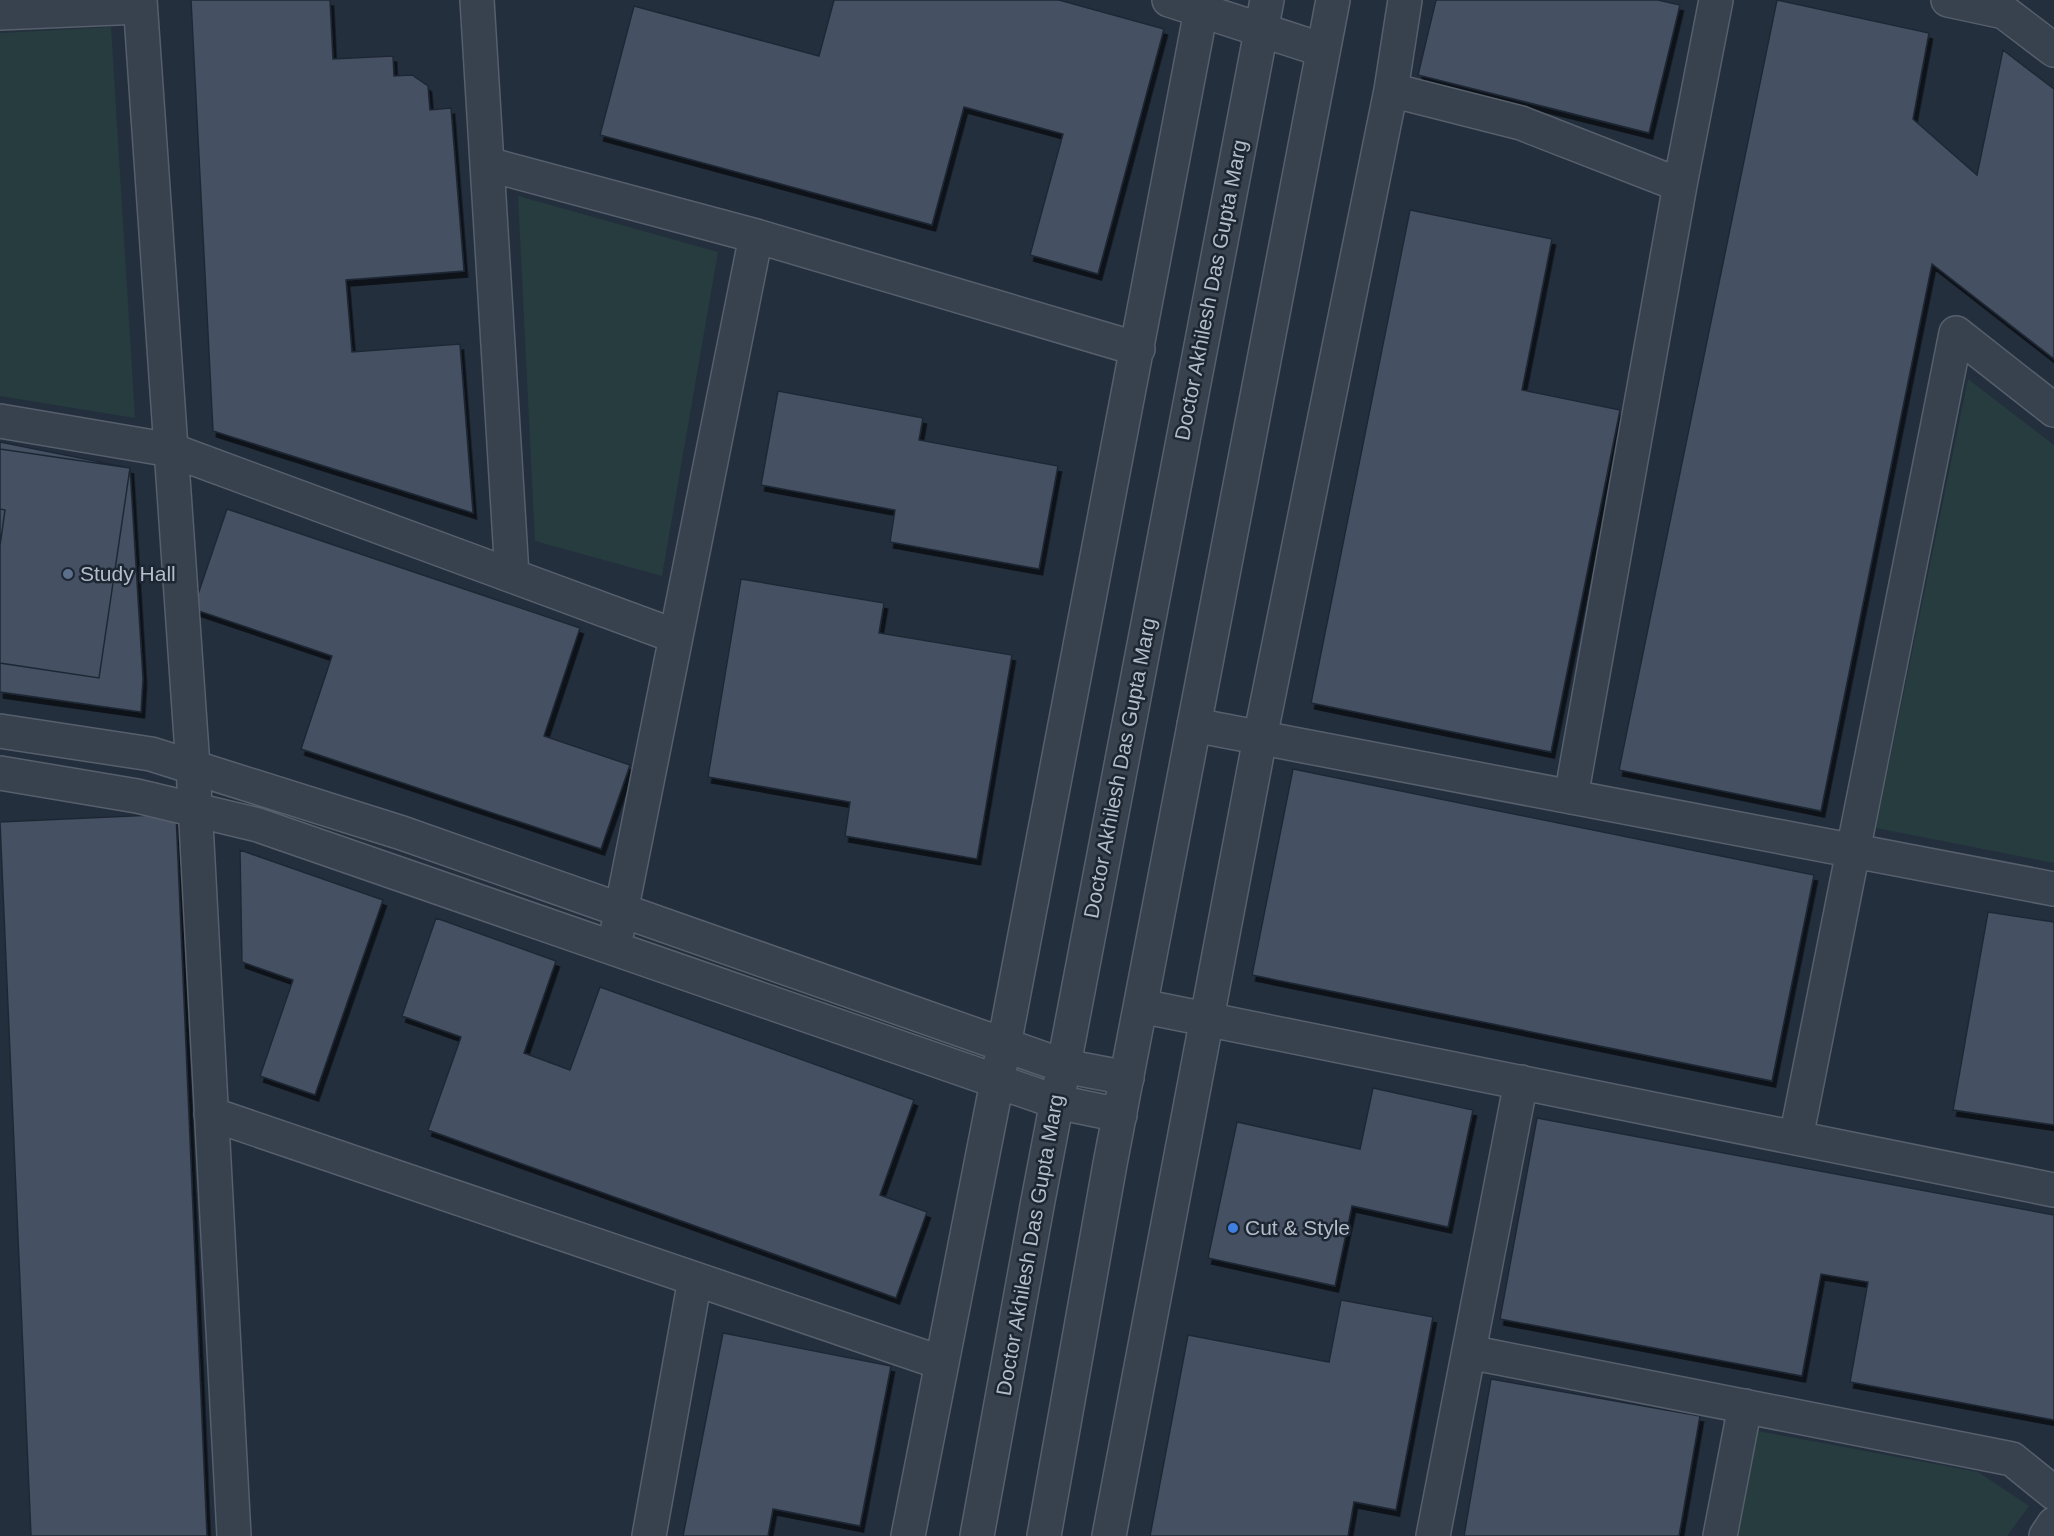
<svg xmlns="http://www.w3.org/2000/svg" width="2054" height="1536" font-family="Arial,sans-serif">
<defs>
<filter id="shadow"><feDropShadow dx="3.5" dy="6" stdDeviation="0" flood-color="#0009"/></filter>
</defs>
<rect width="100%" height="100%" fill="#242f3e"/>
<path fill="#263c3f" d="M 111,27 L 135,418 L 0,396 L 0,33 Z
M 518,196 L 718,252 L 662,576 L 535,541 Z
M 1968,379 L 2054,445 L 2054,863 L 1876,828 Z
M 1758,1431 L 1978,1472 L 2029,1506 L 2007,1536 L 1738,1536 Z"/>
<path fill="#455162" stroke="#1f2835" stroke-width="1.5" filter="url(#shadow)" d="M 191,0 L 330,0 L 333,59 L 393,56 L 394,76 L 412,75 L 428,86 L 430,110 L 451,108 L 464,271 L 346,280 L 352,352 L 460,344 L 473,513 L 213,431 Z
M 834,0 L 1059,0 L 1164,29 L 1098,274 L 1030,255 L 1063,134 L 964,107 L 932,225 L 600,135 L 634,6 L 819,56 Z
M 1436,0 L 1658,0 L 1680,5 L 1649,133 L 1418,75 Z
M 1777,0 L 1929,33 L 1913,119 L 1977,175 L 2003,50 L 2054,89 L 2054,359 L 1932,264 L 1821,811 L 1619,770 Z
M 1410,210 L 1552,239 L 1522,390 L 1620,410 L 1551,752 L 1311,703 Z
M 778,391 L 923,418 L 919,440 L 1058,466 L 1039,569 L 890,542 L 895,510 L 761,485 Z
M 0,442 L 130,468 L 143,679 L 141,712 L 0,692 Z
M 0,449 L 130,468 L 99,678 L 0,663 L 0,546 L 5,510 L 0,509 Z
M 227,509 L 580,628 L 544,736 L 630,765 L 601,849 L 301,749 L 332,656 L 193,609 Z
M 741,579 L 884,603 L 879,633 L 1012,655 L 977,859 L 845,836 L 850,802 L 708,777 Z
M 1293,769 L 1814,875 L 1772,1081 L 1252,975 Z
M 176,814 L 207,1536 L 31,1536 L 0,822 Z
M 240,850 L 383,900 L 315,1095 L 260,1076 L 293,980 L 242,962 Z
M 1988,912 L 2054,922 L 2054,1125 L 1953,1110 Z
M 436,918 L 556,961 L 524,1053 L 570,1070 L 600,987 L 914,1100 L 880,1195 L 927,1212 L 896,1298 L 428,1130 L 461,1037 L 402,1016 Z
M 1373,1088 L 1473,1110 L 1448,1227 L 1352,1206 L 1335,1286 L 1208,1258 L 1237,1122 L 1360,1149 Z
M 1537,1118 L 2054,1215 L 2054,1420 L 1850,1382 L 1868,1282 L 1821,1274 L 1802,1376 L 1500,1319 Z
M 1341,1300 L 1433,1317 L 1396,1510 L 1354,1502 L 1348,1536 L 1150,1536 L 1188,1335 L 1329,1362 Z
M 723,1333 L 891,1366 L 860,1526 L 773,1509 L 768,1536 L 683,1536 Z
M 1491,1379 L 1700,1416 L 1679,1536 L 1464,1536 Z"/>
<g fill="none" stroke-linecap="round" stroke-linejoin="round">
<defs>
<path id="minor" d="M 140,0 L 193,767 L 234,1536
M 477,0 L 512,575
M 1169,0 L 1323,50
M 1948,0 L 2004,12 L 2054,50
M 0,13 L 140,7
M 1391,90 L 1521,123 L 1680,185
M 487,164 L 756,236 L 1138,349
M 0,421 L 171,450 L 675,636
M 1194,725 L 2054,889
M 0,731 L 151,754 L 402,833 L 1064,1066 L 1127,1078
M 0,773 L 137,796 L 258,825 L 1057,1102 L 1120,1115
M 1571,797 L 1680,185 L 1716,0
M 617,932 L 756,236
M 1141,1006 L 2054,1190
M 211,1114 L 942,1363
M 1796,1138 L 1956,333 L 2054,410
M 1469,1352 L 2012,1459 L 2054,1493
M 649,1536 L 695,1279
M 908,1536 L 997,1082 L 1203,0
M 1109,1536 L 1260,738 L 1391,90 L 1405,0
M 1433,1536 L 1521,1082
M 1720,1536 L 1745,1406
M 2046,1536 L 2054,1524"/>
<path id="tertiary" d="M 977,1536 L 1037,1206 L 1267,0
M 1044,1536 L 1110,1164 L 1333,0"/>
</defs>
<use href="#minor" stroke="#565f6c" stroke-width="36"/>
<use href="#tertiary" stroke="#565f6c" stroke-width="36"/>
<use href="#minor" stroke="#38414e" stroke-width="33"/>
<use href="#tertiary" stroke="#38414e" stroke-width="33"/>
</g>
<circle fill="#5c6f8a" stroke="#1d2633" stroke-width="2" cx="68" cy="574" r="6"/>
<circle fill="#3f7fe0" stroke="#1d2633" stroke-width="2" cx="1233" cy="1228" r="6"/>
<g text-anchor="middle" stroke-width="5" stroke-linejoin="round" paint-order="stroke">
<g font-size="21" fill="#b4bcc9" stroke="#1d2633">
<text transform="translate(1211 290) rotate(-79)" y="7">Doctor Akhilesh Das Gupta Marg</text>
<text transform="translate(1120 768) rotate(-79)" y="7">Doctor Akhilesh Das Gupta Marg</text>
<text transform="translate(1030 1245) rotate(-80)" y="7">Doctor Akhilesh Das Gupta Marg</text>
</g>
<g font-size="21" fill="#b4bcc9" stroke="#1d2633" text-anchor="start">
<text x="80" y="581">Study Hall</text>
<text x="1245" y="1235">Cut &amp; Style</text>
</g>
</g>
</svg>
